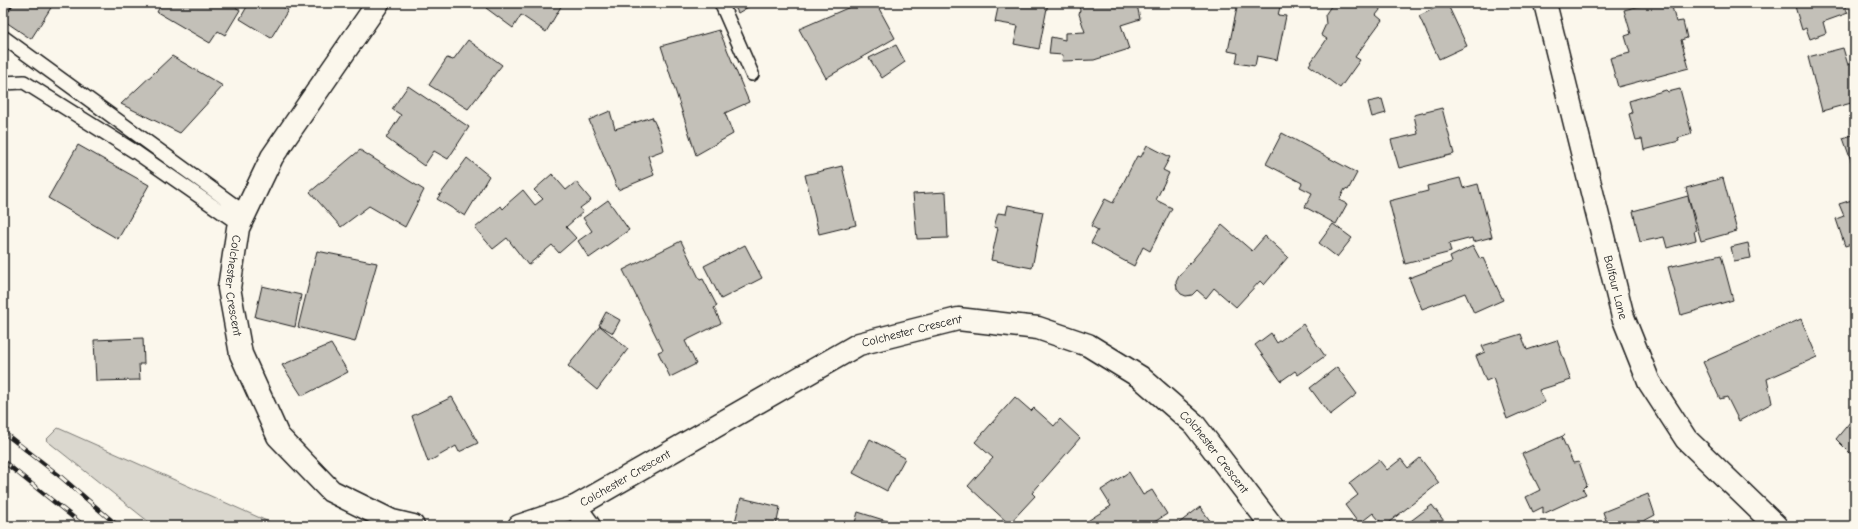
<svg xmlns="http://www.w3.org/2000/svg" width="1858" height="529" font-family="'Comic Neue',sans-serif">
<rect width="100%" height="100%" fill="#fbf7ec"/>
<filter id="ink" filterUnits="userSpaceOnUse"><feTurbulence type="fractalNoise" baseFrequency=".025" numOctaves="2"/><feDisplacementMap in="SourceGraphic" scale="8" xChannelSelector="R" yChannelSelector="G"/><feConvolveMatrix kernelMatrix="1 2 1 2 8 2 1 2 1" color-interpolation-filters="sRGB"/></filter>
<g filter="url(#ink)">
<path fill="#dad7ce" stroke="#7b7a75" d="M 58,428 L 278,526 L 154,526 L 46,440 Z"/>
<path fill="#c3c0b8" stroke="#1c1c1c" d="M 14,3 L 54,3 L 31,39 L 3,20 Z
M 162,3 L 233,3 L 232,5 L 240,10 L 225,35 L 218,31 L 210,43 L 157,12 Z
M 249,3 L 276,3 L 288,10 L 271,38 L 240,19 Z
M 490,3 L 563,3 L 546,32 L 521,15 L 513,28 L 486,8 Z
M 733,3 L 755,3 L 738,13 Z
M 859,3 L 876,3 L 895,38 L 826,78 L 799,29 Z
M 999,3 L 1048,3 L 1039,49 L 1014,44 L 1018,26 L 995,22 Z
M 1078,3 L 1142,3 L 1137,5 L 1140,19 L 1121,25 L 1129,49 L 1094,60 L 1062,61 L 1063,55 L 1049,54 L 1051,37 L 1065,40 L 1065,33 L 1085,32 L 1079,14 L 1080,10 Z
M 1238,3 L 1281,3 L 1278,15 L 1286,16 L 1277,60 L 1257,56 L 1255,66 L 1236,63 L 1238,53 L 1228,51 Z
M 1333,3 L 1373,3 L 1379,6 L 1380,10 L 1376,15 L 1382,20 L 1355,57 L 1360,60 L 1340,88 L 1309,65 L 1327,39 L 1321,35 L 1326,24 L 1325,15 Z
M 1445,3 L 1447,3 L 1467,46 L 1439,59 L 1419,16 Z
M 1651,3 L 1671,3 L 1676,22 L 1683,21 L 1687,38 L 1681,40 L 1689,68 L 1618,87 L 1610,58 L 1630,53 L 1625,36 L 1631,34 L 1624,10 Z
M 1794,3 L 1843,3 L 1848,13 L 1823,22 L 1826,33 L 1810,39 L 1806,28 L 1802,30 Z
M 719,30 L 749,102 L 725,113 L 733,134 L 696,155 L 661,46 Z
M 468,40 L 502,65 L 468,109 L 429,85 L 447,58 L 453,60 Z
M 896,45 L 905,62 L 882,78 L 869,58 Z
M 1843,48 L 1848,65 L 1855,63 L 1855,102 L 1822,111 L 1808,57 Z
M 172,56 L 223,86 L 180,133 L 121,104 Z
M 408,86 L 469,127 L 448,159 L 434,151 L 424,166 L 386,138 L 401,115 L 392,109 Z
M 1680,89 L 1692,134 L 1678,138 L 1679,141 L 1644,150 L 1642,139 L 1636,140 L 1629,114 L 1632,113 L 1629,101 L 1666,90 L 1668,92 Z
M 1382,99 L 1386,113 L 1372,117 L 1368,102 Z
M 1442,108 L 1454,154 L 1399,168 L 1391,140 L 1418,134 L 1414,115 Z
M 610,111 L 615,129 L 652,117 L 660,134 L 664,150 L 648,156 L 654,175 L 618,190 L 589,120 Z
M 1282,133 L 1357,173 L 1348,190 L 1345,189 L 1339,200 L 1347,204 L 1336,224 L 1305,207 L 1312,193 L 1300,187 L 1302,183 L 1266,164 Z
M 1855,134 L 1855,172 L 1843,138 Z
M 78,145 L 149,185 L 118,239 L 48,198 Z
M 1147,145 L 1170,157 L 1163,170 L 1169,173 L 1156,200 L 1172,208 L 1150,251 L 1143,247 L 1134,266 L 1091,243 L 1098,230 L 1091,226 L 1105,199 L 1113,203 L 1137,156 L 1141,157 Z
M 360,150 L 424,190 L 405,227 L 369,206 L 341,227 L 310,192 Z
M 467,158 L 489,176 L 465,216 L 437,199 Z
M 842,166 L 856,225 L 819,234 L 805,175 Z
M 552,174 L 566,190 L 576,182 L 591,200 L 580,208 L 583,212 L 566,227 L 576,238 L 559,253 L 552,245 L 528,265 L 507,238 L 493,249 L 475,228 L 501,206 L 503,209 L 507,205 L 507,204 L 523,190 L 535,205 L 543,199 L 534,190 Z
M 1460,178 L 1463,188 L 1478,184 L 1492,237 L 1473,242 L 1472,238 L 1449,244 L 1451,252 L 1405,264 L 1389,201 L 1428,191 L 1427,186 Z
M 1723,178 L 1737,231 L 1701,241 L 1686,188 Z
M 946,192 L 948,238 L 917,239 L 913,194 Z
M 1688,196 L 1696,230 L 1694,231 L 1696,240 L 1667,248 L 1664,237 L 1640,242 L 1633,211 Z
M 1855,199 L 1855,243 L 1845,246 L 1836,219 L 1844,216 L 1839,204 Z
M 608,200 L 629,230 L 589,258 L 578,241 L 592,231 L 583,218 Z
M 1008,205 L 1043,212 L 1032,268 L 991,260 L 998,228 L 994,227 L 998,213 L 1006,214 Z
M 1333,224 L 1352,238 L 1337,257 L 1319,243 Z
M 1222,225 L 1252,251 L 1265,236 L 1288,257 L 1264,285 L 1260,281 L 1236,307 L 1214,288 L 1206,298 L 1197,290 L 1192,295 L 1186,296 L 1181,294 L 1177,289 L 1176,282 L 1179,276 Z
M 681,241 L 700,280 L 703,279 L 717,306 L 714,308 L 721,323 L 685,341 L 696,364 L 670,377 L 658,352 L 663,350 L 623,270 Z
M 1748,243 L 1751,258 L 1734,261 L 1731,247 Z
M 745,245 L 762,278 L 721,299 L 704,266 Z
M 1473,246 L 1480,259 L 1483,258 L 1503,300 L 1474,313 L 1465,293 L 1422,309 L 1409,278 L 1452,262 L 1450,257 Z
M 317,251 L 377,263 L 355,342 L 298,327 Z
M 1721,255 L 1733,300 L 1681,315 L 1668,267 Z
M 262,286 L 301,295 L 295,327 L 255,317 Z
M 606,312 L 620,320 L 613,333 L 599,325 Z
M 1801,319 L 1817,357 L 1767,379 L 1772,403 L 1739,421 L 1727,397 L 1720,399 L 1703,362 Z
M 1303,324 L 1325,356 L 1298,375 L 1295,371 L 1281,381 L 1255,345 L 1271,333 L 1277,343 Z
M 1855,324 L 1855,343 L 1850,326 Z
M 600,326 L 628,349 L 597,390 L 568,366 Z
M 1521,334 L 1527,350 L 1557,340 L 1571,380 L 1539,390 L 1545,402 L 1507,419 L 1493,378 L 1486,381 L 1476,356 L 1485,352 L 1482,346 Z
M 143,338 L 144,364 L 139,364 L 140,380 L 96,381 L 94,340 Z
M 331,344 L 348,372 L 302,396 L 282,365 Z
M 1337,367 L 1357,394 L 1330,415 L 1310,388 Z
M 452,397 L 478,443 L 459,452 L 456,446 L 428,462 L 412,416 Z
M 1015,397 L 1031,411 L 1034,408 L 1054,426 L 1060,419 L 1080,438 L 1032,493 L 1035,496 L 1009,524 L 968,486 L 993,458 L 975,442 Z
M 1855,416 L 1855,458 L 1836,439 Z
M 1565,435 L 1562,438 L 1573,463 L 1579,462 L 1587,485 L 1583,489 L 1586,494 L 1543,514 L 1543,507 L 1533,512 L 1526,497 L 1540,490 L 1522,454 Z
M 870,439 L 905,458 L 887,491 L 853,473 Z
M 1420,458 L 1439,483 L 1384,526 L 1373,513 L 1359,524 L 1345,505 L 1358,495 L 1349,483 L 1379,460 L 1387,470 L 1401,459 L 1408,468 Z
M 1129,472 L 1143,495 L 1152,490 L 1167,514 L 1148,526 L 1088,526 L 1086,522 L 1111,506 L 1101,490 Z
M 1648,494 L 1655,515 L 1640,523 L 1641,526 L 1608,526 L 1603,512 Z
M 741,498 L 780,507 L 776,526 L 734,526 Z
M 1432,505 L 1444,521 L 1439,525 L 1440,526 L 1404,526 Z
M 1200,507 L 1214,526 L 1175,526 Z
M 858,512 L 890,522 L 888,526 L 854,526 Z"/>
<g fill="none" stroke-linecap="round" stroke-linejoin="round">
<defs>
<path id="lane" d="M 721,3 L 752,74
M 3,6 L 5,3
M 3,37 L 245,213
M 3,83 L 24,82 L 137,153 L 239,224"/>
<g id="street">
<path id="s1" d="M 378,3 L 272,157 L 238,228 L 229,288 L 241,354 L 278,436 L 331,491 L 392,521 L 413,526"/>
<path id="s2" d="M 1545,3 L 1623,317 L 1649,382 L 1686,439 L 1776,526"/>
<path d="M 575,507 L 589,526"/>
<path id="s3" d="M 519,526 L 575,507 L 859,344 L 958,319 L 1038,328 L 1088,345 L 1140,377 L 1194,424 L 1272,526"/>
</g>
</defs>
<use href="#lane" stroke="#1c1c1c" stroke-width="16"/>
<use href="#street" stroke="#1c1c1c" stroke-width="25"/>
<use href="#lane" stroke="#fbf7ec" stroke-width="13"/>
<use href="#street" stroke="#fbf7ec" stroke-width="22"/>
<defs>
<path id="rail" d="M 3,432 L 61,477 L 118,526
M 3,461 L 84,526"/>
</defs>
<use href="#rail" stroke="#1c1c1c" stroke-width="4.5"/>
<use href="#rail" stroke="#fbf7ec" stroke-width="3" stroke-dasharray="9" stroke-linecap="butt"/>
</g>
</g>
<g text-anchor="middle" stroke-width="3.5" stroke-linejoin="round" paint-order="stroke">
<g font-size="12" fill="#1c1c1c" stroke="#fbf7ec">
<text dy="4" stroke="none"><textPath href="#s1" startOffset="324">Colchester Crescent</textPath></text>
<text dy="4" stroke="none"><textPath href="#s2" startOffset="293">Balfour Lane</textPath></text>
<text dy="4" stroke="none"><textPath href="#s3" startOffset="441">Colchester Crescent</textPath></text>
<text dy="4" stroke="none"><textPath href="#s3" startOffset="789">Colchester Crescent</textPath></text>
<text dy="4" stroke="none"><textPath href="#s3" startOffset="117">Colchester Crescent</textPath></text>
</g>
</g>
<rect width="1858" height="529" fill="none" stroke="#fbf7ec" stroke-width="16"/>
<rect x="8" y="8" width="1842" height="513" fill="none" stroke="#1c1c1c" stroke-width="1.5" filter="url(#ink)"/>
</svg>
